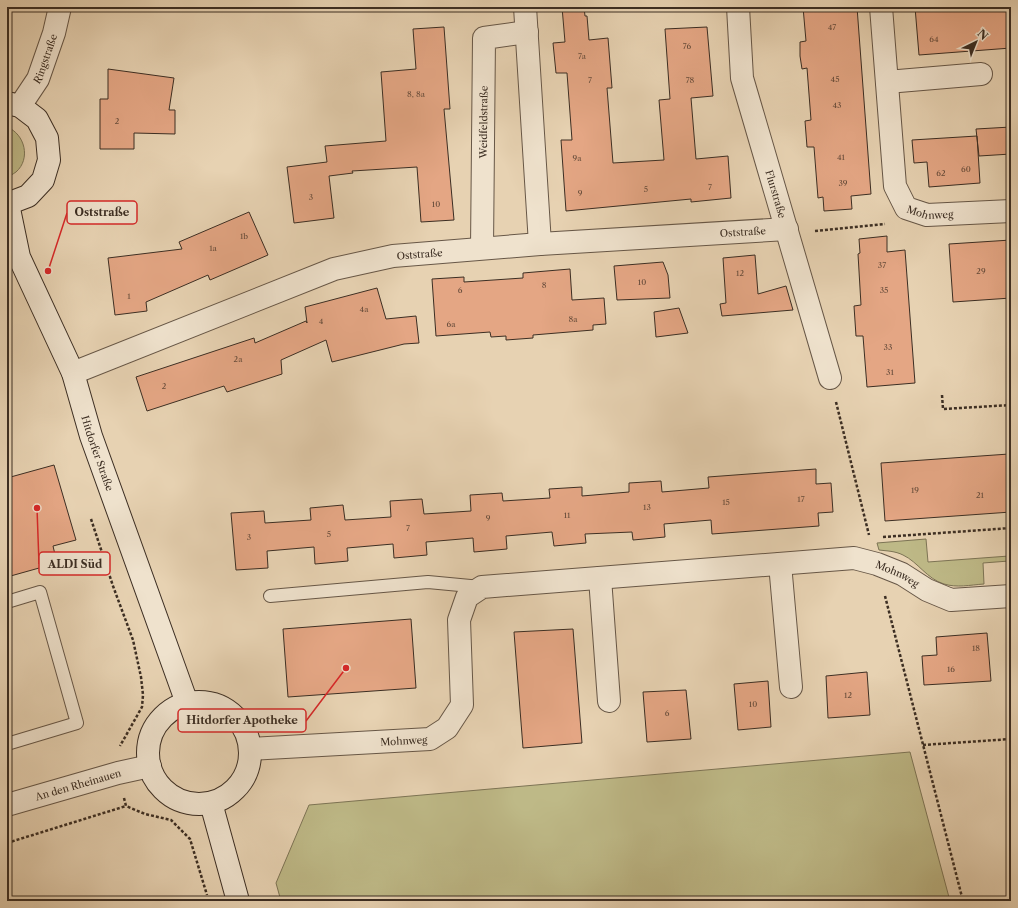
<svg xmlns="http://www.w3.org/2000/svg" width="1018" height="908" font-family="'Libre Caslon Text',serif">
<rect width="100%" height="100%" fill="#e7d2b2"/>
<filter id="stains"><feTurbulence type="fractalNoise" baseFrequency=".005" numOctaves="4"/><feColorMatrix values="0 0 0 0 .2 0 0 0 0 .09 0 0 0 0 .02 0 0 0 .5 -.17"/></filter>
<radialGradient id="worn" r=".72"><stop offset=".6" stop-color="#630" stop-opacity="0"/><stop offset="1" stop-color="#630" stop-opacity=".3"/></radialGradient>
<path fill="#beb987" stroke="#7d7455" d="M 7,127 C 25,134 31,159 16,172 C 13,174 10,176 7,177 Z
M 926,539 L 928,562 L 1009,556 L 1009,561 L 983,563 L 984,584 C 970,585 957,588 944,584 C 927,579 918,562 903,555 C 895,551 887,551 879,550 L 877,543 Z
M 910,752 L 950,901 L 281,901 L 276,883 L 309,805 Z"/>
<path fill="#e4a684" stroke="#3c2e23" d="M 562,7 L 584,7 L 585,16 L 587,16 L 589,40 L 608,38 L 612,88 L 607,88 L 613,163 L 664,160 L 659,100 L 670,99 L 665,29 L 707,27 L 713,96 L 691,98 L 696,159 L 728,156 L 731,198 L 691,202 L 691,199 L 566,211 L 561,140 L 572,140 L 567,73 L 556,73 L 553,43 L 565,42 Z
M 803,7 L 857,7 L 871,194 L 851,196 L 852,209 L 824,211 L 823,197 L 818,198 L 814,147 L 807,147 L 805,121 L 811,120 L 807,68 L 802,69 L 800,56 L 800,42 L 806,41 Z
M 915,7 L 1010,7 L 1011,48 L 919,55 Z
M 444,27 L 450,109 L 444,109 L 454,220 L 421,222 L 417,167 L 352,171 L 353,173 L 329,176 L 334,218 L 294,223 L 287,167 L 327,162 L 325,146 L 386,141 L 381,72 L 416,69 L 413,29 Z
M 108,69 L 174,78 L 169,110 L 175,110 L 175,134 L 134,133 L 134,149 L 100,149 L 100,99 L 108,99 Z
M 1011,127 L 1011,154 L 979,156 L 976,129 Z
M 977,136 L 980,183 L 929,187 L 927,162 L 914,163 L 912,140 Z
M 249,212 L 268,255 L 210,280 L 208,275 L 146,302 L 147,311 L 115,315 L 108,258 L 182,249 L 179,242 Z
M 887,236 L 887,252 L 905,250 L 915,383 L 867,387 L 863,336 L 856,336 L 854,306 L 861,305 L 858,254 L 860,253 L 859,239 Z
M 1011,240 L 1011,298 L 953,302 L 949,244 Z
M 755,255 L 758,294 L 786,286 L 793,310 L 722,316 L 720,304 L 726,303 L 723,258 Z
M 663,262 L 668,275 L 670,298 L 617,300 L 614,266 Z
M 570,269 L 572,300 L 604,298 L 606,324 L 593,325 L 593,330 L 533,335 L 533,338 L 506,340 L 506,336 L 491,337 L 490,332 L 436,336 L 432,279 L 464,277 L 464,282 L 523,278 L 523,273 Z
M 377,288 L 386,319 L 416,316 L 419,343 L 404,344 L 332,362 L 326,340 L 281,360 L 282,374 L 227,392 L 224,386 L 147,411 L 136,377 L 254,338 L 255,343 L 306,321 L 307,323 L 305,307 Z
M 679,308 L 688,333 L 656,337 L 654,312 Z
M 1009,454 L 1011,478 L 1011,512 L 885,521 L 881,463 Z
M 54,465 L 76,540 L 53,546 L 57,563 L 7,577 L 7,478 Z
M 816,469 L 816,484 L 831,483 L 833,512 L 818,513 L 819,526 L 712,534 L 711,520 L 664,524 L 665,537 L 633,540 L 632,532 L 585,534 L 586,543 L 554,546 L 552,532 L 506,536 L 507,549 L 474,552 L 473,538 L 426,542 L 427,555 L 394,558 L 393,544 L 347,548 L 348,561 L 315,564 L 314,547 L 267,551 L 268,568 L 236,570 L 231,513 L 264,511 L 265,523 L 311,520 L 310,508 L 343,505 L 345,520 L 391,517 L 390,501 L 422,499 L 424,514 L 471,511 L 470,495 L 502,493 L 503,501 L 550,498 L 549,489 L 582,487 L 582,496 L 629,492 L 629,483 L 661,481 L 662,492 L 709,488 L 708,477 Z
M 411,619 L 416,688 L 288,697 L 283,629 Z
M 573,629 L 582,743 L 523,748 L 514,632 Z
M 987,633 L 991,681 L 924,685 L 922,656 L 937,655 L 936,637 Z
M 867,672 L 870,715 L 828,718 L 826,676 Z
M 768,681 L 771,727 L 738,730 L 734,684 Z
M 686,690 L 691,739 L 647,742 L 643,692 Z"/>
<g fill="none" stroke-linecap="round" stroke-linejoin="round">
<defs>
<path id="lane" d="M 270,596 L 428,582 L 481,587
M 7,602 L 40,592 L 77,723 L 7,744"/>
<g id="street">
<path d="M 525,7 L 540,244"/>
<path id="s1" d="M 738,7 L 742,78 L 830,378"/>
<path id="s2" d="M 881,7 L 895,186 L 906,208 L 927,215 L 1011,211"/>
<path d="M 887,82 L 981,74"/>
<path id="s3" d="M 20,106 L 38,79 L 54,33 L 60,7"/>
<path id="s4" d="M 482,248 L 484,38 L 527,32"/>
<path id="s5" d="M 73,373 L 334,269 L 393,256 L 540,244 L 787,229"/>
<path d="M 780,564 L 791,687"/>
<path d="M 600,578 L 609,701"/>
<path id="s6" d="M 251,749 L 430,739 L 447,728 L 462,705 L 459,620 L 467,597 L 482,587 L 854,558 L 877,564 L 902,574 L 927,590 L 951,600 L 1011,596"/>
<path id="s7" d="M 7,805 L 118,773 L 150,766"/>
</g>
<g id="secondary">
<path d="M 7,103 L 20,106 L 37,119 L 47,138 L 49,160 L 43,180 L 28,196 L 7,204"/>
<path id="s8" d="M 8,204 L 19,257 L 73,373 L 91,436 L 187,703"/>
<circle cx="199" cy="753" r="51"/>
<path d="M 211,803 L 238,901"/>
</g>
</defs>
<use href="#lane" stroke="#675747" stroke-width="14"/>
<use href="#street" stroke="#675747" stroke-width="24"/>
<use href="#secondary" stroke="#3c2e23" stroke-width="24"/>
<path stroke="#3c2e23" stroke-width="2.5" stroke-dasharray="3 2" stroke-linecap="butt" d="M 815,231 L 885,224
M 1011,323 L 1011,324
M 942,395 L 943,409 L 1011,405
M 836,402 L 869,535
M 91,519 L 113,586 L 133,640 L 141,677 L 143,695 L 142,707 L 120,746
M 883,537 L 1011,528
M 885,596 L 963,901
M 923,745 L 1011,739
M 124,798 L 126,806 L 145,814 L 171,820 L 190,839 L 207,895
M 7,843 L 126,806"/>
<use href="#lane" stroke="#efe2cd" stroke-width="12"/>
<use href="#street" stroke="#efe2cd" stroke-width="22"/>
<use href="#secondary" stroke="#efe2cd" stroke-width="22"/>
</g>
<g text-anchor="middle" stroke-width="3" stroke-linejoin="round" paint-order="stroke">
<g font-size="8" fill="#664c3b">
<text x="832" y="30">47</text>
<text x="934" y="42">64</text>
<text x="687" y="49">76</text>
<text x="582" y="59">7a</text>
<text x="835" y="82">45</text>
<text x="590" y="83">7</text>
<text x="690" y="83">78</text>
<text x="416" y="97">8, 8a</text>
<text x="837" y="108">43</text>
<text x="117" y="124">2</text>
<text x="841" y="160">41</text>
<text x="577" y="161">9a</text>
<text x="966" y="172">60</text>
<text x="941" y="176">62</text>
<text x="843" y="186">39</text>
<text x="710" y="190">7</text>
<text x="646" y="192">5</text>
<text x="580" y="196">9</text>
<text x="311" y="200">3</text>
<text x="436" y="207">10</text>
<text x="244" y="239">1b</text>
<text x="213" y="251">1a</text>
<text x="882" y="268">37</text>
<text x="981" y="274">29</text>
<text x="740" y="276">12</text>
<text x="642" y="285">10</text>
<text x="544" y="288">8</text>
<text x="460" y="293">6</text>
<text x="884" y="293">35</text>
<text x="129" y="299">1</text>
<text x="364" y="312">4a</text>
<text x="573" y="322">8a</text>
<text x="321" y="324">4</text>
<text x="451" y="327">6a</text>
<text x="888" y="350">33</text>
<text x="238" y="362">2a</text>
<text x="890" y="375">31</text>
<text x="164" y="389">2</text>
<text x="915" y="493">19</text>
<text x="980" y="498">21</text>
<text x="801" y="502">17</text>
<text x="726" y="505">15</text>
<text x="647" y="510">13</text>
<text x="567" y="518">11</text>
<text x="488" y="521">9</text>
<text x="408" y="531">7</text>
<text x="329" y="537">5</text>
<text x="249" y="540">3</text>
<text x="976" y="651">18</text>
<text x="951" y="672">16</text>
<text x="848" y="698">12</text>
<text x="753" y="707">10</text>
<text x="667" y="716">6</text>
</g>
<g font-size="10" fill="#3c2e23" stroke="#efe2cd">
<text dy="4" stroke="none"><textPath href="#s3" startOffset="54">Ringstraße</textPath></text>
<text dy="4" stroke="none"><textPath href="#s4" startOffset="126">Weidfeldstraße</textPath></text>
<text dy="4" stroke="none"><textPath href="#s1" startOffset="192">Flurstraße</textPath></text>
<text dy="4" stroke="none"><textPath href="#s2" startOffset="229">Mohnweg</textPath></text>
<text dy="4" stroke="none"><textPath href="#s5" startOffset="692">Oststraße</textPath></text>
<text dy="4" stroke="none"><textPath href="#s5" startOffset="368">Oststraße</textPath></text>
<text dy="4" stroke="none"><textPath href="#s8" startOffset="266">Hitdorfer Straße</textPath></text>
<text dy="4" stroke="none"><textPath href="#s6" startOffset="774">Mohnweg</textPath></text>
<text dy="4" stroke="none"><textPath href="#s6" startOffset="153">Mohnweg</textPath></text>
<text dy="4" stroke="none"><textPath href="#s7" startOffset="74">An den Rheinauen</textPath></text>
</g>
</g>
<path fill="none" stroke="#d62828" stroke-width="1.5" d="M48 271L67 213M37 508L39 564M346 668L306 721"/>
<g fill="#d62828" stroke="#efe2cd" stroke-width="1.5">
<circle cx="48" cy="271" r="4"/>
<circle cx="37" cy="508" r="4"/>
<circle cx="346" cy="668" r="4"/>
</g>
<g fill="#efe2cd" stroke="#d62828" stroke-width="1.5">
<rect x="67" y="201" width="70" height="23" rx="4"/>
<rect x="39" y="552" width="71" height="23" rx="4"/>
<rect x="178" y="709" width="128" height="23" rx="4"/>
</g>
<g font-size="11" text-anchor="middle" font-weight="bold" fill="#3c2e23">
<text x="102" y="216">Oststraße</text>
<text x="75" y="568">ALDI Süd</text>
<text x="242" y="724">Hitdorfer Apotheke</text>
</g>
<rect width="1018" height="908" fill="none" stroke="#e7d2b2" stroke-width="24"/>
<rect x="8" y="8" width="1002" height="892" fill="none" stroke="#3c2e23" stroke-width="2"/>
<rect x="12" y="12" width="994" height="884" fill="none" stroke="#3c2e23"/>
<g transform="translate(976 42) rotate(43)" stroke="#efe2cd" stroke-width="3" paint-order="stroke">
<path d="M0-3L7 15L0 10L-7 15Z" fill="#3c2e23"/>
<text y="-6" font-size="11" font-weight="bold" text-anchor="middle" fill="#3c2e23">N</text>
</g>
<rect width="100%" height="100%" filter="url(#stains)"/>
<rect width="100%" height="100%" fill="url(#worn)"/>
</svg>
